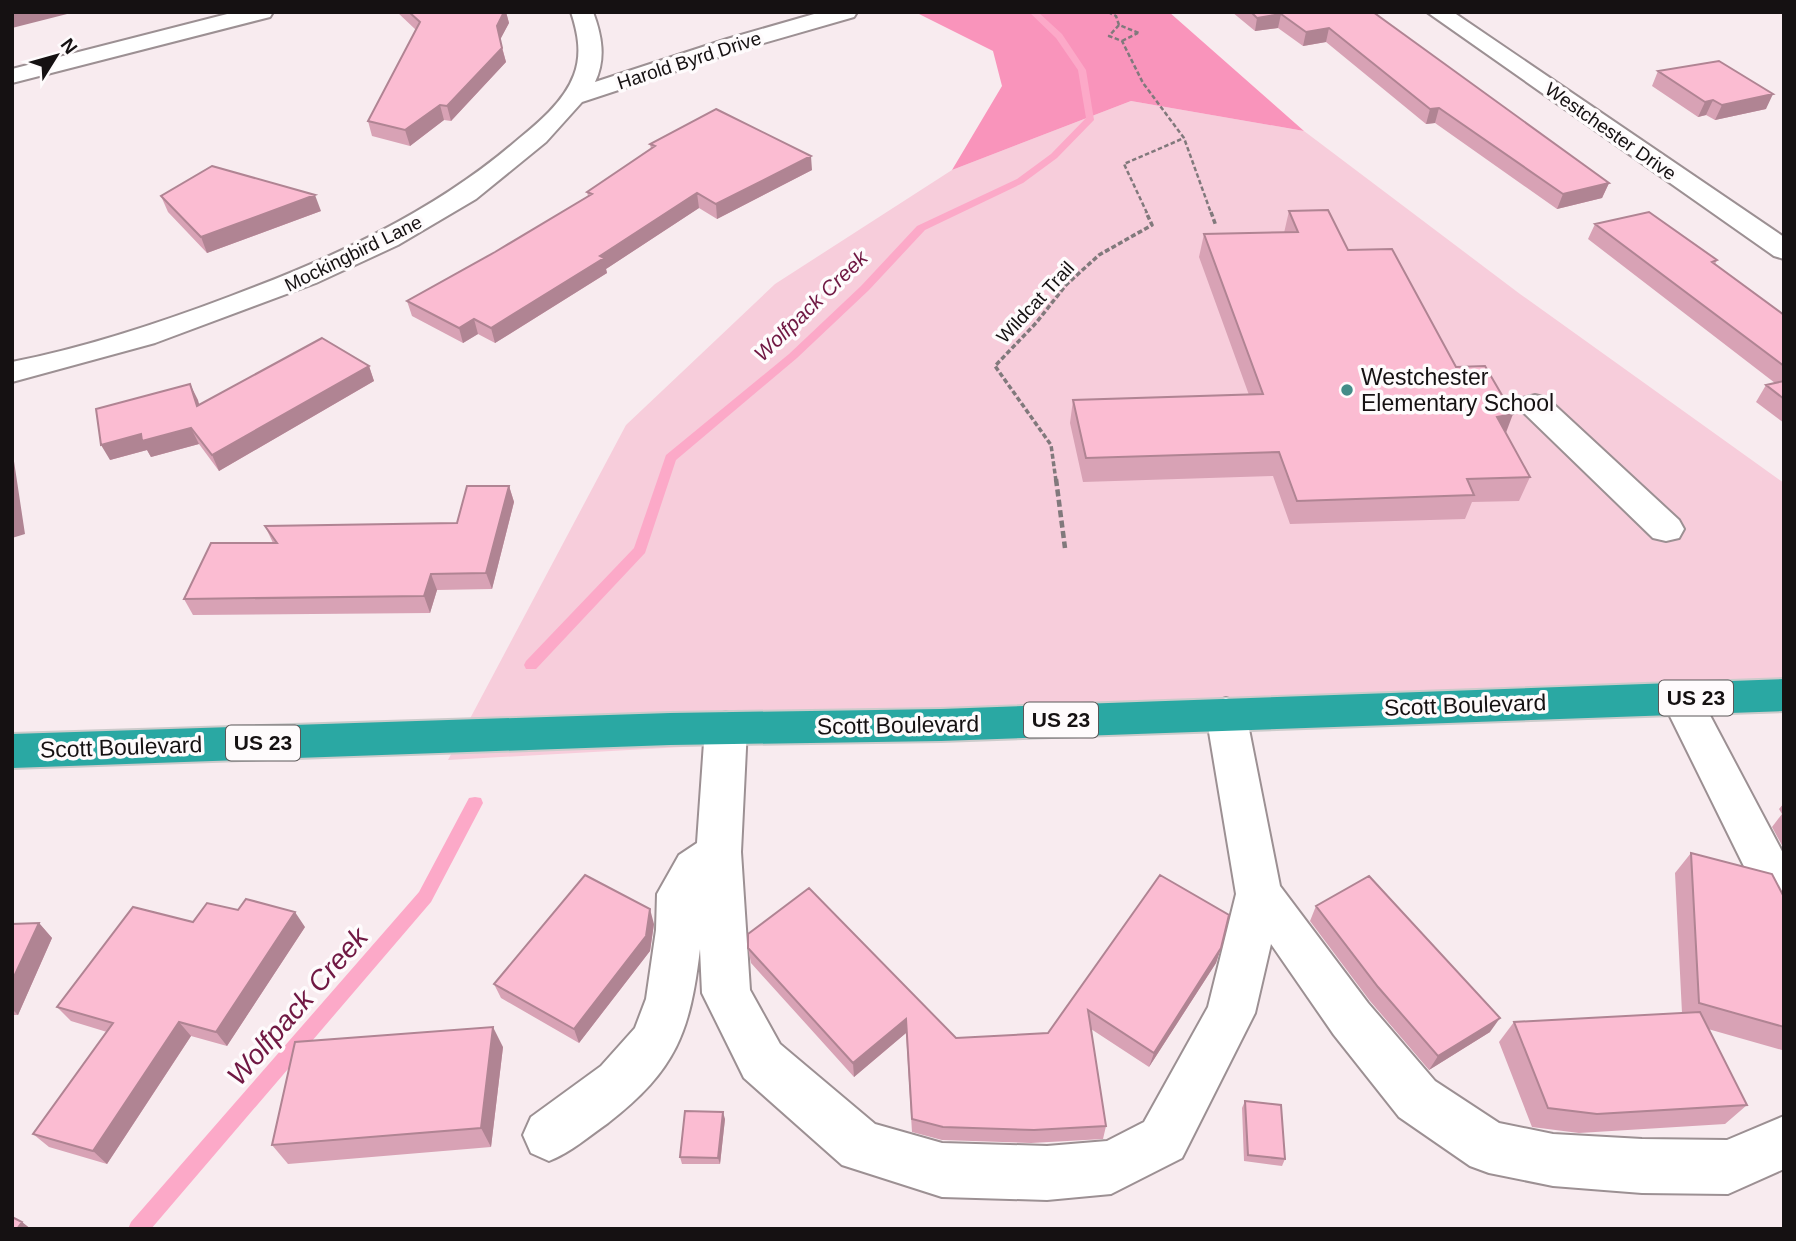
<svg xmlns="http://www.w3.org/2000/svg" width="1796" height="1241" font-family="Arial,sans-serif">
<rect width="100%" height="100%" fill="#f8ebef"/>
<path fill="#f7cddb" d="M 1131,101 L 1304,131 L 1520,294 L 1784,483 L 1784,686 L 448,760 L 626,425 L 775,284 L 952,170 Z"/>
<path fill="#f994bb" d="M 915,12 L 1169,12 L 1304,131 L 1131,101 L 952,170 L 1002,86 L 993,51 Z"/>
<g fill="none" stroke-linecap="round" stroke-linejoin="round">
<path fill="#fca9c8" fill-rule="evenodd" d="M 1029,12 L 1038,12 L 1062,34 L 1086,70 L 1094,120 L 1057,158 L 1023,183 L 925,230 L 869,290 L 797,358 L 676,460 L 645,553 L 536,669 L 526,669 L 524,665 L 526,661 L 634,548 L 666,455 L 789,354 L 861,286 L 917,226 L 1017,179 L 1051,154 L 1086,118 L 1078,70 L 1056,38 Z
M 475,797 L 481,798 L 483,803 L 431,902 L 151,1229 L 128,1229 L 131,1222 L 419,892 L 469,798 Z"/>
<defs>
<path id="minor" d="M 235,12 L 273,12 L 270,17 L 12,83 L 12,69 Z
M 571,12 L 593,12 C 602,36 606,59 595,82 L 727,39 L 821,12 L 857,12 L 854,17 L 743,49 L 582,102 L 546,142 L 476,199 L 398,245 L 316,283 L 155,343 L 12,382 L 12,362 C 87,347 160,323 231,296 C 333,258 432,213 515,142 C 537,124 564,102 574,75 C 582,54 578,33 571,12 Z
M 1427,12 L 1453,12 L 1784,237 L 1784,259 L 1774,256 Z
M 1535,395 L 1547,398 L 1679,520 L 1684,529 L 1679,538 L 1666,541 L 1653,538 L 1523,412 L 1519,405 L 1523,398 Z
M 1681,682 L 1695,687 L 1784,855 L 1784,921 L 1768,915 L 1661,698 L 1667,687 Z
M 1226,698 L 1240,703 L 1246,714 L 1280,886 L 1368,1003 L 1435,1081 L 1499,1123 L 1553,1134 L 1642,1139 L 1727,1140 L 1784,1116 L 1784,1169 L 1728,1194 L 1642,1193 L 1553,1186 L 1489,1173 L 1470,1166 L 1399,1117 L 1334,1035 L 1271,944 L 1255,1013 L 1182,1158 L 1111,1194 L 1047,1200 L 942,1197 L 842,1165 L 744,1078 L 702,993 L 700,949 C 690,1033 676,1070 608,1123 C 588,1137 571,1152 549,1161 L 531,1153 L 523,1135 L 531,1117 L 601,1066 L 635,1028 L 646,999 L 656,930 L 657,894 L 679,855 L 697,843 L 705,728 L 711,717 L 726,712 L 741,717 L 747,728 L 741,852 L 750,990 L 780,1044 L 875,1124 L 942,1143 L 1047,1146 L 1107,1141 L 1144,1122 L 1208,1007 L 1236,894 L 1206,714 L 1212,703 Z"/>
<path id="highway" d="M 1784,679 L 1784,711 L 941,741 L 670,745 L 12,768 L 12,734 L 670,713 L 941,709 Z"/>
</defs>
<use href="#minor" stroke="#9c9093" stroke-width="4"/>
<use href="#highway" stroke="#cccbcb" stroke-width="4"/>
<path stroke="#81797c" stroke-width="2.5" stroke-dasharray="4.5 2.5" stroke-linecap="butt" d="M 1108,12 L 1116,16 L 1119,25 L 1139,33
M 1119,25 L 1109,36 L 1122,41 L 1143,83 L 1184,138 L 1211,213
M 1122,41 L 1138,33
M 1147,213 L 1124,164 L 1184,138"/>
<path stroke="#81797c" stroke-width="3.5" stroke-dasharray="5 2.5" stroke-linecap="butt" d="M 1211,212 L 1216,226
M 1056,481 L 1051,445 L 995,366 L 1036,323 L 1066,285 L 1099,255 L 1152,225 L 1146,212"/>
<path stroke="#81797c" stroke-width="4.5" stroke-dasharray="7 3.5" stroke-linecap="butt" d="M 1056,479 L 1065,548"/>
<use href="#minor" fill="#fff" fill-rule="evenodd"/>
<use href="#highway" fill="#2aa8a3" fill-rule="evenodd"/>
</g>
<path fill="#d8a2b5" d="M 397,12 L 506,12 L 509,23 L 500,39 L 506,62 L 451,121 L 444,120 L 410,146 L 372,136 L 368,121 L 416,30 Z
M 1232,12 L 1373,12 L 1609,183 L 1602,198 L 1557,209 L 1435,123 L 1426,124 L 1326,42 L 1303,46 L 1278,28 L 1255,31 Z
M 1658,71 L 1766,109 L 1715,120 L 1706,115 L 1698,117 L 1652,86 Z
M 650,144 L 812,170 L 717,219 L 699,208 L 606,269 L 607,273 L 495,343 L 478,334 L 463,343 L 412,316 L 407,301 L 495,252 L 588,196 L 587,192 L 651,149 Z
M 161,196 L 321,211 L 207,253 L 168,212 Z
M 1289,211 L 1348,250 L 1456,367 L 1506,433 L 1530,477 L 1519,501 L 1472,502 L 1465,519 L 1290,524 L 1273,476 L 1083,482 L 1070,423 L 1073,400 L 1249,395 L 1199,257 L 1204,234 L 1284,233 Z
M 1595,224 L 1717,260 L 1715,264 L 1784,315 L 1784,423 L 1756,402 L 1766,385 L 1775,383 L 1588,239 Z
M 369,366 L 374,381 L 219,471 L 199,444 L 151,457 L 147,450 L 110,460 L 190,384 L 199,405 Z
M 509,486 L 514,502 L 492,589 L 437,590 L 430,613 L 193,615 L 184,599 L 273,543 L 265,526 L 457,523 Z
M 1784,803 L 1784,849 L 1772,827 L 1782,814 L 1779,809 Z
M 1691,853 L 1784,897 L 1784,1049 L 1782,1050 L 1708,1029 L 1747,1105 L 1725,1124 L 1579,1133 L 1532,1127 L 1499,1042 L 1514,1022 L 1682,1013 L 1675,873 Z
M 1160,875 L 1221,948 L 1216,963 L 1149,1067 L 1091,1029 L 1106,1126 L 1103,1139 L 1031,1143 L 942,1140 L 912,1132 L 906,1033 L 854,1077 L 751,963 L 748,948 L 956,1038 L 1048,1033 Z
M 1316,906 L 1490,1032 L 1429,1070 L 1370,1001 L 1310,921 Z
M 193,922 L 305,927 L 227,1046 L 191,1036 L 107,1164 L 49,1147 L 33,1134 L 107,1032 L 71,1021 L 57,1007 Z
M 39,923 L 52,938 L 18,1015 L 12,1015 L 12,924 Z
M 654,924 L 650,951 L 579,1043 L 501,998 L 494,984 Z
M 503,1047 L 491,1147 L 288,1164 L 272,1145 Z
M 1245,1101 L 1285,1159 L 1282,1166 L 1244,1161 L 1242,1108 Z
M 725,1119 L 720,1164 L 682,1164 L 680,1157 Z"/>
<path fill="#b08493" d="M 14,12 L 75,12 L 12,28 L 12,13 Z
M 504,12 L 506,12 L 509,23 L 500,40 L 497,26 Z
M 1281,14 L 1278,28 L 1255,31 L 1257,18 Z
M 1329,28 L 1326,42 L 1303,46 L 1306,32 Z
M 502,48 L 506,62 L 451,121 L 447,106 Z
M 1773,94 L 1766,109 L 1715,120 L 1722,105 Z
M 1713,100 L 1706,115 L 1698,117 L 1705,102 Z
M 440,105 L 444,120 L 410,146 L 405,130 Z
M 1439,108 L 1435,123 L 1426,124 L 1430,109 Z
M 811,156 L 812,170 L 717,219 L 716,204 Z
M 1609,183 L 1602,198 L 1557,209 L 1563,194 Z
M 697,193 L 699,208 L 606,269 L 607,273 L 495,343 L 491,328 Z
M 315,195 L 321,211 L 207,253 L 201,237 Z
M 474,319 L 478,334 L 463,343 L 459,328 Z
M 369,366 L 374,381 L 219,471 L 212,455 Z
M 190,384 L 198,400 L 204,422 L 197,406 Z
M 1513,414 L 1504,438 L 1497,417 Z
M 191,428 L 199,444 L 151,457 L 147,450 L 110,460 L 101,445 L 141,434 Z
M 12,448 L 25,534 L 12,538 Z
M 509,486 L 514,502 L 492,589 L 486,573 Z
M 431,574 L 437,590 L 430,613 L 424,596 Z
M 650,909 L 654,924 L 650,951 L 579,1043 L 574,1029 Z
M 295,912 L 305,927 L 227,1046 L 216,1032 Z
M 39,923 L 52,938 L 18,1015 L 12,1009 L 12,981 Z
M 1221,948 L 1216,963 L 1149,1067 L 1154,1053 Z
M 1500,1018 L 1490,1032 L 1429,1070 L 1438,1056 Z
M 906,1019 L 906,1033 L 854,1077 L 853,1063 Z
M 179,1022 L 191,1036 L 107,1164 L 93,1151 Z
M 493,1027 L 503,1047 L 491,1147 L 481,1128 Z
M 723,1112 L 725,1119 L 720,1164 L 718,1158 Z
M 22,1222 L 31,1229 L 17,1229 Z"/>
<path fill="#fbbcd2" stroke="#b08493" stroke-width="2" d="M 409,12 L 504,12 L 497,26 L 502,48 L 447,106 L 440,105 L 405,130 L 368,121 L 420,22 Z
M 1251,12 L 1373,12 L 1609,183 L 1563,194 L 1439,108 L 1430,109 L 1329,28 L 1306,32 L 1281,14 L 1257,18 Z
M 1719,61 L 1773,94 L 1722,105 L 1713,100 L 1705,102 L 1658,71 Z
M 716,109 L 811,156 L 716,204 L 697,193 L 600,256 L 604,258 L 491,328 L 474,319 L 459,328 L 407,301 L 495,252 L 592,194 L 587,192 L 655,146 L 650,144 Z
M 212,166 L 315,195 L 201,237 L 161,196 Z
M 1328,210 L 1348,250 L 1392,249 L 1456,367 L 1485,366 L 1513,414 L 1497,417 L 1530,477 L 1467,479 L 1474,495 L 1297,501 L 1279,452 L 1086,458 L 1073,400 L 1263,394 L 1204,234 L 1298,232 L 1289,211 Z
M 1649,212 L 1717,260 L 1712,262 L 1784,315 L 1784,366 L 1595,224 Z
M 322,338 L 369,366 L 212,455 L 191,428 L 142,441 L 141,434 L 101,445 L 96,409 L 190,384 L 197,406 Z
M 1784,381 L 1784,399 L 1766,385 Z
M 467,486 L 509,486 L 486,573 L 431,574 L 424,596 L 184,599 L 211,543 L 277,543 L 265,526 L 457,523 Z
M 12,499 L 15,519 L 12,520 Z
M 1691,853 L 1772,874 L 1784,897 L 1784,1027 L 1699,1003 Z
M 585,875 L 650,909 L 646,936 L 574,1029 L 494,984 Z
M 1160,875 L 1229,915 L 1221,948 L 1154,1053 L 1088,1010 L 1106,1126 L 1034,1130 L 943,1127 L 912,1119 L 906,1019 L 853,1063 L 748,948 L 748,934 L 809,888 L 956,1038 L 1048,1033 Z
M 1369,876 L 1500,1018 L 1438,1056 L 1378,987 L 1316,906 Z
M 246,899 L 295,912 L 216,1032 L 179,1022 L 93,1151 L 33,1134 L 113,1023 L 57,1007 L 133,907 L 193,922 L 207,903 L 238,910 Z
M 39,923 L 12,981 L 12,924 Z
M 1700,1012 L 1747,1105 L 1597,1114 L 1548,1108 L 1514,1022 Z
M 493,1027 L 481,1128 L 272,1145 L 295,1042 Z
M 1245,1101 L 1281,1105 L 1285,1159 L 1248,1155 Z
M 685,1111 L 723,1112 L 718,1158 L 680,1157 Z
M 12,1217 L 22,1222 L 17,1229 L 12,1229 Z"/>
<circle fill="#448c88" stroke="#fefbfc" stroke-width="2.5" cx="1347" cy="390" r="7"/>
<g text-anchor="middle" stroke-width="7" stroke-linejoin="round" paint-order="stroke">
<g font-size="19" fill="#151112" stroke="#fefbfc">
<text transform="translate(689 60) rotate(-18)" y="7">Harold Byrd Drive</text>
<text transform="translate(1611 131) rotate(35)" y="7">Westchester Drive</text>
<text transform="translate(353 253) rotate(-26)" y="7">Mockingbird Lane</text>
<text transform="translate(1035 302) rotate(-47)" y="7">Wildcat Trail</text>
</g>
<g font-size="21" font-style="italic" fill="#701843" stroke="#fefbfc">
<text transform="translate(811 306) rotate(-44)" y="7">Wolfpack Creek</text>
</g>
<g fill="#fefbfc" stroke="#5b5758" stroke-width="2">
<rect x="1659" y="680.5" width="74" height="35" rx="5"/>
<rect x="1024" y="702.5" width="74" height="35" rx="5"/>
<rect x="226" y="725.5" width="74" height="35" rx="5"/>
</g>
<g font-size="21" font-weight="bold" fill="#151112">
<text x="1696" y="705">US 23</text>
<text x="1061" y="727">US 23</text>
<text x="263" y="750">US 23</text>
</g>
<g font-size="23" fill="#151112" stroke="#fefbfc" text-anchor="start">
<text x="1361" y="385">Westchester<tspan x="1361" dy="26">Elementary School</tspan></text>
</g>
<g font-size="23" fill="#151112" stroke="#fefbfc">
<text transform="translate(1465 705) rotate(-2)" y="8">Scott Boulevard</text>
<text transform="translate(898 725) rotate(-1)" y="8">Scott Boulevard</text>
<text transform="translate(121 747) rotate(-2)" y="8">Scott Boulevard</text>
</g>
<g font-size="28" font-style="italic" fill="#701843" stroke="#fefbfc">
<text transform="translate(297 1006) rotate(-49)" y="10">Wolfpack Creek</text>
</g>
</g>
<rect width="1796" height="1241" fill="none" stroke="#151112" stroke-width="28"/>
<g transform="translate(56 56) rotate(53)" stroke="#fefbfc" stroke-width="5" paint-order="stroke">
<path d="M0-5L12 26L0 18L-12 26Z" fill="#151112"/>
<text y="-10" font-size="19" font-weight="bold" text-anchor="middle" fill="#151112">N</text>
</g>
</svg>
